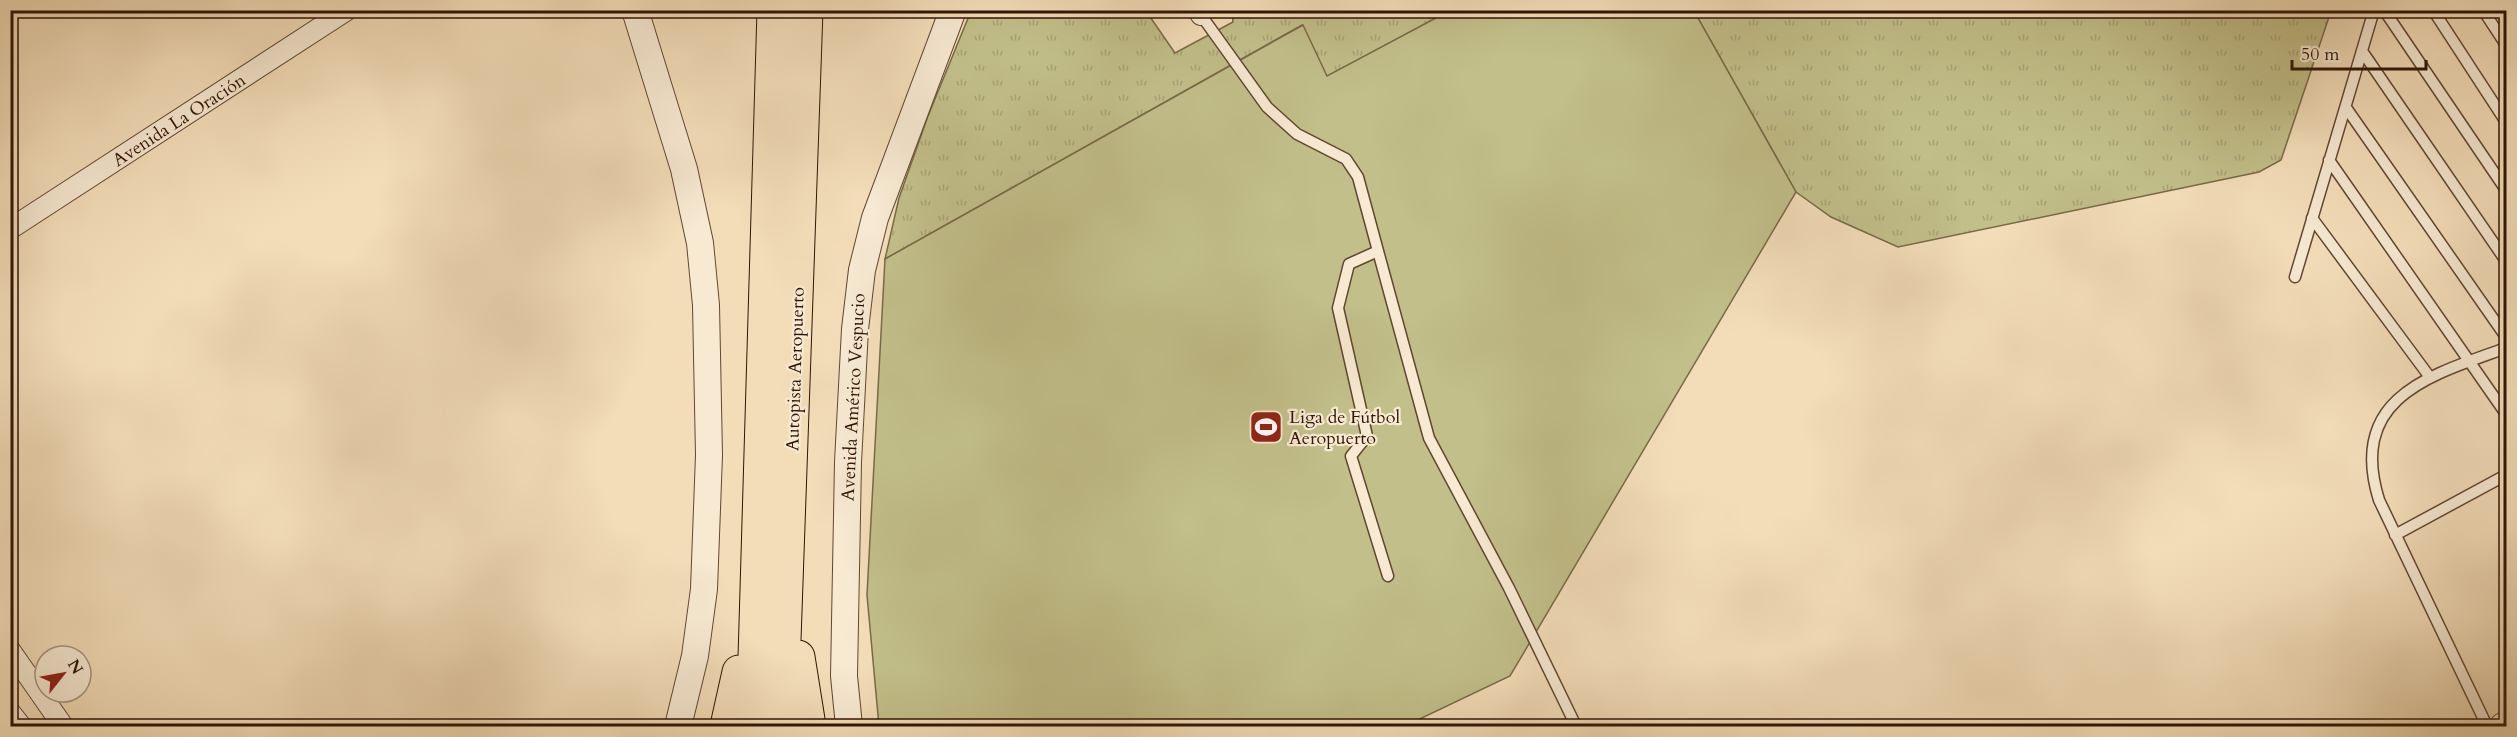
<svg xmlns="http://www.w3.org/2000/svg" width="2517" height="737" font-family="Cardo,serif">
<defs>
<pattern id="grass-tufts" width="24" height="20" patternUnits="userSpaceOnUse" patternTransform="scale(1.5)"><rect width="24" height="20" fill="#c2bf8a"/><path d="M3 7l-1-3M5 7V3M7 7l1-3M15 17l-1-3M17 17v-4M19 17l1-3" fill="none" stroke="#a7a376"/></pattern>
</defs>
<rect width="100%" height="100%" fill="#f3ddb9"/>
<filter id="stains"><feTurbulence type="fractalNoise" baseFrequency=".00333" numOctaves="4"/><feColorMatrix values="0 0 0 0 .2 0 0 0 0 .09 0 0 0 0 .02 0 0 0 .5 -.17"/></filter>
<radialGradient id="worn" r=".72"><stop offset=".6" stop-color="#630" stop-opacity="0"/><stop offset="1" stop-color="#630" stop-opacity=".3"/></radialGradient>
<path fill="url(#grass-tufts)" stroke="#796a48" stroke-width="1.5" d="M 971,11 L 1146,11 L 1175,53 L 1233,22 L 1232,11 L 1449,11 L 1327,77 L 1302,25 L 885,259 L 899,198 L 928,116 Z
M 1694,11 L 2331,11 L 2281,160 L 2259,172 L 1898,247 L 1831,217 L 1796,192 Z"/>
<path fill="#c2bf8a" stroke="#796a48" stroke-width="1.5" d="M 1449,11 L 1694,11 L 1796,192 L 1510,676 L 1405,726 L 879,726 L 867,595 L 885,259 L 1303,25 L 1327,76 Z"/>
<g fill="none" stroke-linecap="round" stroke-linejoin="round">
<defs>
<path id="service" d="M 2384,10 L 2506,190
M 2433,10 L 2506,122
M 2483,10 L 2506,45
M 1201,15 L 1267,107 L 1297,134 L 1346,159 L 1358,177 L 1378,251
M 2362,51 L 2506,261
M 2347,109 L 2506,337
M 2329,160 L 2506,414
M 2312,218 L 2429,376
M 2295,277 L 2374,10
M 2395,535 L 2506,475
M 1388,576 L 1351,456 L 1367,436 L 1338,308 L 1349,264 L 1378,251 L 1429,438 L 1509,588 L 1576,726
M 2487,726 L 2379,500 C 2347,397 2431,375 2506,348"/>
<path id="minor" d="M 1198,10 L 1201,15
M 10,229 L 347,10
M 10,650 L 63,726
M 10,712 L 21,726"/>
<path id="tertiary" d="M 635,10 L 684,169 L 700,243 L 706,305 L 709,455 L 704,589 L 695,656 L 678,726
M 849,726 L 844,676 L 848,462 L 855,329 L 862,270 L 875,218 L 953,10
M 2503,726 L 2506,725"/>
<path id="motorway" d="M 798,657 L 809,726
M 727,726 L 739,672
M 753,726 L 774,10
M 781,726 L 806,10"/>
</defs>
<use href="#service" stroke="#614632" stroke-width="13"/>
<use href="#minor" stroke="#614632" stroke-width="22"/>
<use href="#tertiary" stroke="#614632" stroke-width="28"/>
<use href="#motorway" stroke="#301405" stroke-width="35"/>
<use href="#service" stroke="#f7e9d2" stroke-width="10"/>
<use href="#minor" stroke="#f7e9d2" stroke-width="20"/>
<use href="#tertiary" stroke="#f7e9d2" stroke-width="26"/>
<use href="#motorway" stroke="#f3ddb9" stroke-width="33"/>
</g>
<defs>
<symbol id="stadium-square" viewBox="-11 -11 22 22"><rect x="-9" y="-9" width="18" height="18" rx="4" fill="#8f2418" stroke="#f7e9d2"/><path d="M0-5a6.5 5 0 1 0 0 10a6.5 5 0 1 0 0-10ZM-3.5-1.8h7v3.6h-7Z" fill="#fff"/></symbol>
</defs>
<g fill-rule="evenodd">
<use href="#stadium-square" x="1247" y="408" width="38" height="38"/>
</g>
<g text-anchor="middle" stroke-width="4.5" stroke-linejoin="round" paint-order="stroke">
<g font-size="18" fill="#301405" stroke="#f7e9d2">
<text transform="translate(179 120) rotate(-33)" y="6">Avenida La Oración</text>
<text transform="translate(795 369) rotate(-88)" y="6">Autopista Aeropuerto</text>
<text transform="translate(853 397) rotate(-87)" y="6">Avenida Américo Vespucio</text>
</g>
<g font-size="18" fill="#301405" stroke="#f7e9d2" text-anchor="start">
<text x="1289" y="423">Liga de Fútbol<tspan x="1289" dy="21">Aeropuerto</tspan></text>
</g>
</g>
<rect width="2517" height="737" fill="none" stroke="#f3ddb9" stroke-width="36"/>
<rect x="12" y="12" width="2493" height="713" fill="none" stroke="#301405" stroke-width="3"/>
<rect x="18" y="18" width="2481" height="701" fill="none" stroke="#301405" stroke-width="1.5"/>
<g transform="translate(63 674) rotate(59)"><circle r="28" fill="#f7e9d2" stroke="#a79480" stroke-width="1.5"/>
<path d="M0-4.5L10 22L0 15L-10 22Z" fill="#8f2418"/>
<text y="-9" font-size="16" font-weight="bold" text-anchor="middle" fill="#301405">N</text>
</g>
<path d="M2292 60v9h134v-9" fill="none" stroke="#301405" stroke-width="3"/>
<text x="2301" y="60" font-size="18" fill="#301405" stroke="#f7e9d2" stroke-width="4.5" paint-order="stroke">50 m</text>
<rect width="100%" height="100%" filter="url(#stains)"/>
<rect width="100%" height="100%" fill="url(#worn)"/>
</svg>
